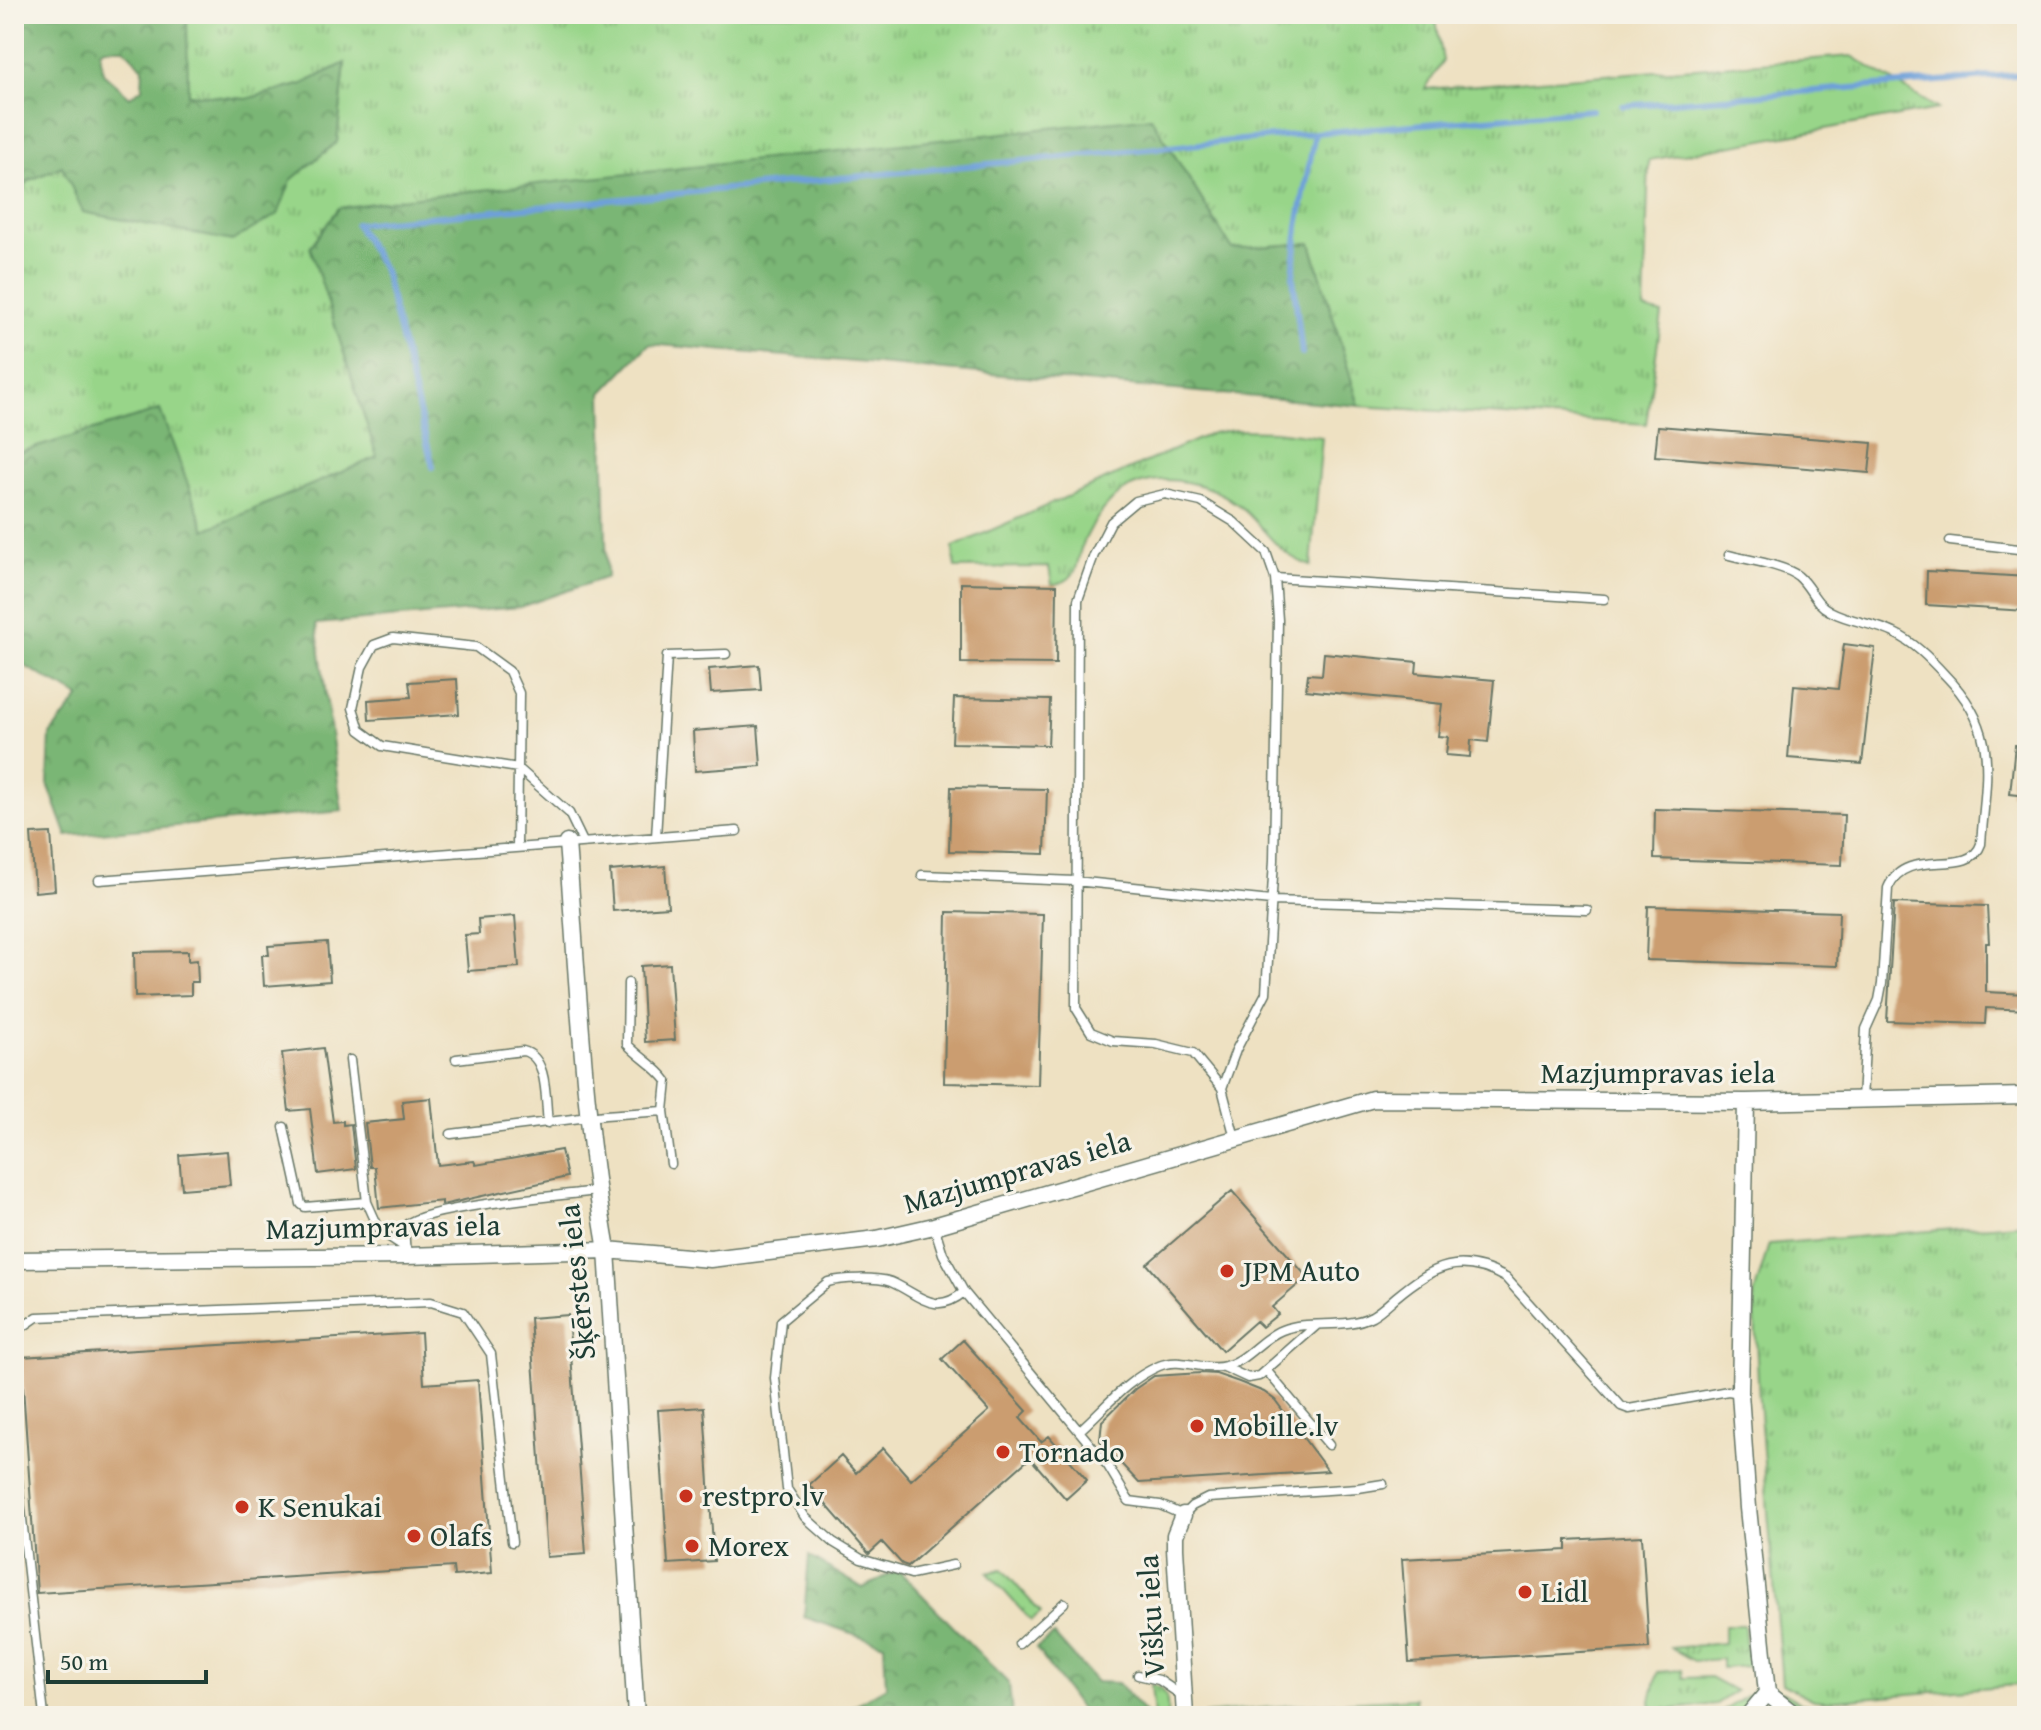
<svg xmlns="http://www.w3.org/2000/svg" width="2041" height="1730" font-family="'Gentium Book Plus',serif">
<defs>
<pattern id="grass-tufts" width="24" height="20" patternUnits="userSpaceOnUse" patternTransform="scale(2)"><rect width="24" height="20" fill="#98d589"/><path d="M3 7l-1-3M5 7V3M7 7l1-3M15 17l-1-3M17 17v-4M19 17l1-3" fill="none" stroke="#7bae71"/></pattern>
<pattern id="forest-crowns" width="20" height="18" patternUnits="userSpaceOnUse" patternTransform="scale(2)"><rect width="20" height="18" fill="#7ab675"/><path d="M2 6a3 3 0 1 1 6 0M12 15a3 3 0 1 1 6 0" fill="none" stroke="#639561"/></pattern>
</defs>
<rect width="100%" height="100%" fill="#f7f3e8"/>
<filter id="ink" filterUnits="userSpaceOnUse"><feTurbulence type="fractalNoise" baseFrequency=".0125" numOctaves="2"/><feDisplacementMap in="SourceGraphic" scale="16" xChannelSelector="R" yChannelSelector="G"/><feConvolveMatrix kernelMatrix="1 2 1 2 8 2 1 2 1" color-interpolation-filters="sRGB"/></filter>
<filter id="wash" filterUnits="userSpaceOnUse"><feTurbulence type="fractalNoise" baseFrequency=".006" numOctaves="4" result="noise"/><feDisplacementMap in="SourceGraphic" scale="32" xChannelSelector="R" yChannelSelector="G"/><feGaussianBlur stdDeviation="1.8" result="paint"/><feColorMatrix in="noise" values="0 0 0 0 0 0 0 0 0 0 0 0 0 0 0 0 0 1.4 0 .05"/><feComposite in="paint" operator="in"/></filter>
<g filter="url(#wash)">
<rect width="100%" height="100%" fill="#eee1c2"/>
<path fill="url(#grass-tufts)" stroke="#5c895e" stroke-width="2" d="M 187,14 L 1435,14 L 1443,61 L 1425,89 L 1852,56 L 1938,109 L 1649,160 L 1644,309 L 1662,314 L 1646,424 L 1359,406 L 1311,243 L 1232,249 L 1151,117 L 311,247 L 378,457 L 205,530 L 160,411 L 14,454 L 14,208 L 28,181 L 63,166 L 278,214 L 291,180 L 337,142 L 345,64 L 303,84 L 246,99 L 187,94 Z
M 1235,430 L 1275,431 L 1322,437 L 1311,566 C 1275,554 1265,526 1237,504 C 1210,483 1166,473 1133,486 C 1109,496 1092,523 1082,546 C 1078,554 1079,567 1073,574 C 1068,581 1060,584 1052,584 L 1049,567 L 955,568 L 953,547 L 1212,433 Z
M 2027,1223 L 2027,1684 L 1826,1701 L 1814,1700 L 1782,1684 L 1759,1401 L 1754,1295 L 1769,1244 Z
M 1002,1569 L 1041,1613 L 1031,1621 L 988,1573 Z
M 1724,1625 L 1744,1625 L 1748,1666 L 1722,1668 L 1722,1659 L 1694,1661 L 1671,1648 L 1724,1643 Z
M 1682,1670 L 1683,1678 L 1710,1677 L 1736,1691 L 1716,1704 L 1657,1711 L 1652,1708 L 1651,1701 L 1658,1672 Z
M 1151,1685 C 1168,1687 1168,1702 1167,1716 L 1154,1716 Z
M 1780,1691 L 1801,1703 L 1818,1708 L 1873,1706 L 1873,1708 C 1841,1710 1800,1721 1780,1691 Z
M 1752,1693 L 1747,1707 L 1740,1716 L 1672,1716 L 1721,1712 Z
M 1415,1698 L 1416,1716 L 1206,1716 L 1205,1714 L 1293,1705 Z"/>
<path fill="url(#forest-crowns)" stroke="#4c7a54" stroke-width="2" fill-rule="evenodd" d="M 14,14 L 187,14 L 188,94 L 246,99 L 303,84 L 345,63 L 337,142 L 291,180 L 278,214 L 232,241 L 83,212 L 62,166 L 28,181 L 14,208 ZM 104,48 L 124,48 L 143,68 L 142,88 L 130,97 L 103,73 L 100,51 Z
M 1151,117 L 1232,249 L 1311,243 L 1359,406 L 649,344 L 602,393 L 607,577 L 520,607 L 316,624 L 342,811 L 67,836 L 48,784 L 50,734 L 80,697 L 14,660 L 14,454 L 160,410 L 205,530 L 377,457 L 310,247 L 339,208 L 408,198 Z
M 809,1556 L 863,1588 L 898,1570 L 1009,1684 L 1012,1716 L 836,1716 L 886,1687 L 884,1644 L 804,1617 Z
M 1054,1635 L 1096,1682 L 1118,1683 L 1145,1713 L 1143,1716 L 1085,1716 L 1036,1648 Z"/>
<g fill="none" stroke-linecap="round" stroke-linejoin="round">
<path stroke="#6ea0d9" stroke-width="6" d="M 1623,106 L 2027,74
M 1302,354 L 1293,277 L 1298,226 L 1315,133
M 433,467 L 384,271 L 356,224 L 1315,133 L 1592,110"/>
</g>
<g id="blocks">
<path fill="#cb9d6f" d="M 1658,426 L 1872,443 L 1869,473 L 1655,456 Z
M 1927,571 L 2027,577 L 2027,611 L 1926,605 Z
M 961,583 L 1057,585 L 1056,664 L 961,663 Z
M 1844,644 L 1875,648 L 1862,764 L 1788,758 L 1794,685 L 1838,689 Z
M 1324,653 L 1417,662 L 1416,673 L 1494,680 L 1488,742 L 1471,740 L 1470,757 L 1446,755 L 1448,737 L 1438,736 L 1442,704 L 1306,690 L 1308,674 L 1322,675 Z
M 759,665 L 761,690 L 711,693 L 709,669 Z
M 457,679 L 459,714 L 369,720 L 368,700 L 411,697 L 409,682 Z
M 954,698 L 1050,700 L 1048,745 L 952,743 Z
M 758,726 L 761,766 L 695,771 L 693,731 Z
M 2015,745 L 2027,746 L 2027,796 L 2010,794 Z
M 951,787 L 1047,789 L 1045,854 L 949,851 Z
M 1655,809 L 1844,815 L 1842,865 L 1654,859 Z
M 51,833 L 55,890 L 35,892 L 31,834 Z
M 665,866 L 668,907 L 613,911 L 610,871 Z
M 1894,903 L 1987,906 L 1989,943 L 1986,943 L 1986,992 L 2027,994 L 2027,1010 L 1986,1008 L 1985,1024 L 1887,1021 Z
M 1648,906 L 1839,912 L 1837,966 L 1646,960 Z
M 947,912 L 1043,914 L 1038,1085 L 944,1083 Z
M 515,916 L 519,967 L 468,971 L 465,935 L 479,934 L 478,919 Z
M 327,942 L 330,981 L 264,986 L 262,955 L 269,955 L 268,946 Z
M 188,951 L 188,961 L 197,960 L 198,982 L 191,982 L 191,995 L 135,997 L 134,952 Z
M 670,964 L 675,1040 L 645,1042 L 641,966 Z
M 323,1048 L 333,1122 L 343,1121 L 343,1125 L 351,1124 L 356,1169 L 318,1174 L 310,1109 L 289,1111 L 282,1053 Z
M 431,1098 L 438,1165 L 474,1161 L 476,1165 L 561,1150 L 567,1177 L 442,1205 L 442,1201 L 379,1208 L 375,1167 L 370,1167 L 365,1123 L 404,1119 L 402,1101 Z
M 227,1151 L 230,1185 L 182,1189 L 179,1155 Z
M 1232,1191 L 1307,1277 L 1272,1307 L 1278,1314 L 1262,1327 L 1256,1321 L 1222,1351 L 1147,1264 Z
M 568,1315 L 586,1554 L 547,1557 L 530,1318 Z
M 421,1333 L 424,1384 L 478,1380 L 492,1573 L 454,1576 L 453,1567 L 37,1593 L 21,1357 Z
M 963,1340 L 1027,1411 L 1020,1418 L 1041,1442 L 1049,1436 L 1087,1480 L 1066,1499 L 1030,1458 L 908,1566 L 902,1564 L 882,1542 L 869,1554 L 809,1485 L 841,1456 L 856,1473 L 883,1448 L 911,1480 L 989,1411 L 942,1359 Z
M 1201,1373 L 1216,1374 L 1239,1382 L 1264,1392 L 1275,1400 L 1328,1471 L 1139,1483 L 1100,1441 L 1102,1421 L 1135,1389 L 1154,1376 Z
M 704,1407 L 714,1561 L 668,1564 L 658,1410 Z
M 1642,1536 L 1649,1648 L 1409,1662 L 1402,1559 L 1567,1550 L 1567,1540 Z"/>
</g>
</g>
<g filter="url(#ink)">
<use href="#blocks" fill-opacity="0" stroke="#677666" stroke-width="2"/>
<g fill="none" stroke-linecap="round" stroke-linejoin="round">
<defs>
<path id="service" d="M 1950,541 L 2027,550
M 1729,555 C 1747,560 1784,565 1798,576 C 1811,587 1814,603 1830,611 C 1850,622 1874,623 1894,633 C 1914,642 1930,659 1945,675 C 2000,731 1986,773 1981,844 C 1969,880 1906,844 1888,888 L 1882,984 L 1879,1000 L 1866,1029 L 1862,1099
M 1275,578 L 1604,599
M 656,837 L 667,656 L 726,654
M 517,847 L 519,693 L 509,671 L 476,647 L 393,638 L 374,645 L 362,667 L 353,708 L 360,730 L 382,746 L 518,768 L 569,813 L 583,842
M 922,875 L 1075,881 L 1271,901 L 1587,910
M 99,880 L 737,831
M 628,983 L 627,1044 C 640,1058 656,1066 667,1081 L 664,1111
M 456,1059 L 523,1051 C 549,1057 545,1101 548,1123
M 350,1060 L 367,1202 L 380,1231 L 406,1248
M 1222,1088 L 1193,1053 L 1156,1044 L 1113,1041 L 1091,1032 L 1076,1008 L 1078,600 L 1094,555 L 1111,522 L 1136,501 L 1165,494 L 1201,502 L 1234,522 L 1266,552 L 1275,578 L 1278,620 L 1274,860 L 1266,993 L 1236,1050 L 1222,1088 L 1235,1138
M 284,1127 L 301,1204 L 305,1207 L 367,1202
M 451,1134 L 605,1115 L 664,1111 L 671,1164
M 934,1226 L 943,1254 L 964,1292 L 1079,1431
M 406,1256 L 404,1227 C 420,1206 563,1196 596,1191
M 14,1333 L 37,1317 L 431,1302 L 463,1312 L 491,1354 L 512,1542
M 1224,1367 L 1248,1378 L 1259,1376 L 1317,1325
M 1266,1370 L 1329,1445
M 14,1447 L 44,1716
M 1383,1484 L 1358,1488 L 1208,1498 L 1192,1506 L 1183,1515 L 1160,1505 L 1129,1501 L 1108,1466 L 1079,1431 C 1105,1408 1126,1380 1159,1366 C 1181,1356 1204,1372 1225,1366 C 1247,1361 1261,1338 1282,1330 C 1310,1319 1345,1330 1372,1316 C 1381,1311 1389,1303 1396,1297 C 1433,1266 1460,1252 1506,1278 L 1621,1406 L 1629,1409 L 1728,1391 L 1740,1393
M 953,1565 L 911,1574 L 861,1559 L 833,1542 L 805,1517 L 787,1489 L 775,1378 L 781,1321 L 828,1282 C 841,1278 877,1277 891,1282 C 919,1294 934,1317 964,1292
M 1019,1644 L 1064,1603
M 1138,1675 L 1159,1680 L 1184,1697"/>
<path id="minor" d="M 567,843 C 578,979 583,1116 607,1250 L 636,1716
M 1746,1102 L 1740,1393 L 1748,1508 L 1767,1693
M 14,1260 L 406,1256 L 607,1250 L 710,1259 L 877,1239 L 934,1226 L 1373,1099 L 1746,1102 L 2027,1096
M 1183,1515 L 1175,1535 L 1175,1548 L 1185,1716
M 1767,1693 L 1796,1716
M 1748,1716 L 1767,1693"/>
</defs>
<use href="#service" stroke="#677666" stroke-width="11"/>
<use href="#minor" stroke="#677666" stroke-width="19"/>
<use href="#service" stroke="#fff" stroke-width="8"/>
<use href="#minor" stroke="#fff" stroke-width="16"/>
</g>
</g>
<g fill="#c8321e" stroke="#f7f3e8" stroke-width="3">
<circle cx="1227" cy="1271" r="8"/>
<circle cx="1197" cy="1426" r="8"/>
<circle cx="1003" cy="1452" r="8"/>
<circle cx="686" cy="1496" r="8"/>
<circle cx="242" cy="1507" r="8"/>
<circle cx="414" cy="1536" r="8"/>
<circle cx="692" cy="1546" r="8"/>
<circle cx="1525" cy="1592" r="8"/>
</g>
<g text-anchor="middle" stroke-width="6" stroke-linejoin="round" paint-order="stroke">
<g font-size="30" fill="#1f3d34" stroke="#f7f3e8">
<text x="1658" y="1083">Mazjumpravas iela</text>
<text transform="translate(1017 1172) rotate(-16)" y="10">Mazjumpravas iela</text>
<text transform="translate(383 1227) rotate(-1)" y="10">Mazjumpravas iela</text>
<text transform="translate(577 1282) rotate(-96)" y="10">Šķērstes iela</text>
<text transform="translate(1151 1616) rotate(-93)" y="10">Višķu iela</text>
</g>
<g font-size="30" fill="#1f3d34" stroke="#f7f3e8" text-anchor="start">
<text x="1243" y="1281">JPM Auto</text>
<text x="1213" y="1436">Mobille.lv</text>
<text x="1019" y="1462">Tornado</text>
<text x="702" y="1506">restpro.lv</text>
<text x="258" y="1517">K Senukai</text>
<text x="430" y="1546">Olafs</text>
<text x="708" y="1556">Morex</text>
<text x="1541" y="1602">Lidl</text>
</g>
</g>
<rect width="2041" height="1730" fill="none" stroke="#f7f3e8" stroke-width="48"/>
<path d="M48 1670v12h158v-12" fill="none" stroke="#1f3d34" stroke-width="4"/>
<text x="60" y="1670" font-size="24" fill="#1f3d34" stroke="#f7f3e8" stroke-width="6" paint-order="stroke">50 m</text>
</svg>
